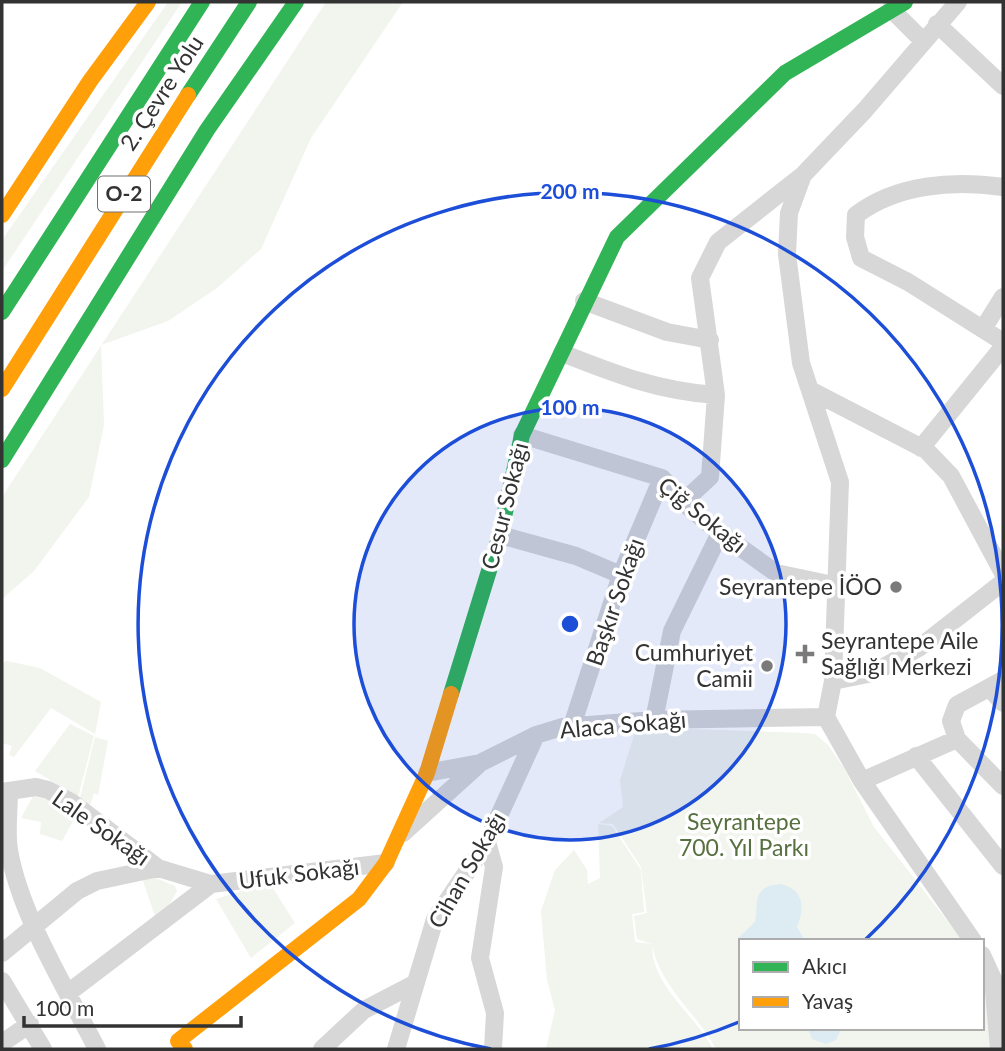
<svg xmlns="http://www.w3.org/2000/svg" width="1005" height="1051" font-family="Lato,sans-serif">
<rect width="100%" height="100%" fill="#fff"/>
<path fill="#f1f5ed" d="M 168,2 L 182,2 L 2,271 L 2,240 Z
M 326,2 L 403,2 L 311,138 L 261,249 L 217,288 L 168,321 L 101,345 L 104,425 L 89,497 L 34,571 L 2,599 L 2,497 Z
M 7,661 L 40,668 L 101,702 L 95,734 L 51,708 L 14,757 L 9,755 L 12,746 L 2,743 L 2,663 Z
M 70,724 L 94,736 L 78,797 L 35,771 Z
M 691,729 L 804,733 L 815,734 L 828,745 L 844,768 L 874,827 L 963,941 L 741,941 L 741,1028 L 982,1028 L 982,977 L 987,989 L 991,1049 L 716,1049 C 696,1012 663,990 652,946 C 652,986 696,1016 713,1049 L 546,1049 L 555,1010 L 547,980 L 541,911 L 555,870 L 574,850 L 587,870 L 588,884 L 600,878 L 598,824 L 612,826 L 641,870 L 644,912 L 632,914 L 635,942 L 652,944 L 637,939 L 634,916 L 647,913 L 641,867 L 613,824 L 599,823 L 623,807 L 620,780 L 635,732 Z
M 95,737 L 108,741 L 98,795 L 94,793 L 90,805 L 80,798 Z
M 33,796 L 51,801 L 76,816 L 62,841 L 40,834 L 41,822 L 21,818 Z
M 153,877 L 175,886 L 177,891 L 168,907 L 155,916 L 142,878 Z
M 269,882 L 295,923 L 251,958 L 216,899 Z"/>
<path fill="#ddebf3" d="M 780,884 C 804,889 805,907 797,927 L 805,941 L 741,941 L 741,952 L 738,938 L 755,922 C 759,903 751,887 780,884 Z
M 808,1028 L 841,1028 L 841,1029 L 836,1040 L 826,1044 L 812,1039 Z"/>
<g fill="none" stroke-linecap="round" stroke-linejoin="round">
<path stroke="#d7d7d7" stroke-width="18" d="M 958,2 L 865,110 L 803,175 L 789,213 L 787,254 L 801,363 L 840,482 L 833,681 L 826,717 L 862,781 L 973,941
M 891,9 L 923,41
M 937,24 L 1003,86
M 1003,187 C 953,180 897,184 856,215 L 855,237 L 861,258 L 908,282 L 1003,342
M 584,301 L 667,332 L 710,340
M 983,329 L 1003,297
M 562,353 C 615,374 658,391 716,395
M 810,390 L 926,450 L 951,476 L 1003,573
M 522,435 L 662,478 L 683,502 L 720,533 L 776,573 L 838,586
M 921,448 L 1003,347
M 683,502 L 710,477 L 716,395 L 700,278 L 718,242 L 803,175
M 500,535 L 576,556 L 621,575
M 833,681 L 873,673 L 920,647 L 1003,582
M 990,689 L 1003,703
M 654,720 L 672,631 L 720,533
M 572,726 L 621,575 L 662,478
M 957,739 L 1003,786
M 916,756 L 1003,866
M 427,773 L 480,763 L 536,735 L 562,727 L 654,720 L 826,717
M 862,781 L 957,739 L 951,721 L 957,705 L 1003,680
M 9,791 C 9,810 6,832 9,850 C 20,915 67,990 97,1049
M 2,792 L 36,787 L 48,790 L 71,802 L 158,868 L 211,884 L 386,863
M 403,833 L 478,765
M 487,842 L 494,867 L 480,958 L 495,1013 L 493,1049
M 2,953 L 77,891 L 97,881 L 158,868
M 982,955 L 993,979 L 999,1049
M 2,981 L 43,1049
M 68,993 L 211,884
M 2,1043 L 30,1024
M 322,1049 L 364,1010 L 414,984
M 396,1049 L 435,919 L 487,842 L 536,735"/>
<path stroke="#30b455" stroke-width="16" d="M 188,95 L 249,2
M 2,312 L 202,2
M 2,460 L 207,130 L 296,2
M 451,694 L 500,535 L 522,435 L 617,237 L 785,73 L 905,2"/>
<path stroke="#ff9f0a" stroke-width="16" d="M 2,215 L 90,81 L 148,2
M 2,389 L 188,95
M 185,1049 L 178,1041 L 359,899 L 386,863 L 427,773 L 451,694"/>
</g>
<circle cx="570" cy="624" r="216" fill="#1d4ed8" fill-opacity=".12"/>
<g fill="none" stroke="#1d4ed8" stroke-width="3.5">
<circle cx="570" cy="624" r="216"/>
<path d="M739 1022A432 432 0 0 1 649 1049M491 1049A432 432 0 1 1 865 940"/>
</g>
<g fill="#7a7a7a" stroke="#fff" stroke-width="2.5">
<circle cx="896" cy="587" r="7"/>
<path d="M801.5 643.5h7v7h7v7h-7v7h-7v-7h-7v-7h7z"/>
<circle cx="767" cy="666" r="7"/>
</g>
<g text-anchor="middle" stroke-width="7" stroke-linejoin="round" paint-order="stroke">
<rect fill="#fff" stroke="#707070" stroke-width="2" x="98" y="176.5" width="52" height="35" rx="5"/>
<g font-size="21" font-weight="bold" fill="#333">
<text x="124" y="201">O-2</text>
</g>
<g font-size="23" fill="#333" stroke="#fff">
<text transform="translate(162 93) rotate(-57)" y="8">2. Çevre Yolu</text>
<text transform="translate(505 506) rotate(-76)" y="8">Cesur Sokağı</text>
<text transform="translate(702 515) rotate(39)" y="8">Çiğ Sokağı</text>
<text transform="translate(615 602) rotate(-71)" y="8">Başkır Sokağı</text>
<text transform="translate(623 725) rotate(-5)" y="8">Alaca Sokağı</text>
<text transform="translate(101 828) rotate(35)" y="8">Lale Sokağı</text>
<text transform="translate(467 870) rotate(-60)" y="8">Cihan Sokağı</text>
<text transform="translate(299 874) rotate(-7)" y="8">Ufuk Sokağı</text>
</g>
<g font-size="23" fill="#333" stroke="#fff" text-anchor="end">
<text x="882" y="595">Seyrantepe İÖO</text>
<text x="821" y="649" text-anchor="start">Seyrantepe Aile<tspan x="821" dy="26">Sağlığı Merkezi</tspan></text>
<text x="753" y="661">Cumhuriyet<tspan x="753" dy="26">Camii</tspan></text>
</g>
<g font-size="23" fill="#56703f" stroke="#fff">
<text x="744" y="830">Seyrantepe<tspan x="744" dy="26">700. Yıl Parkı</tspan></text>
</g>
</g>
<circle cx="570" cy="624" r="10" fill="#1d4ed8" stroke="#fff" stroke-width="3.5"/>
<g font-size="21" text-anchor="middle" font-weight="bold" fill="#1d4ed8" stroke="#fff" stroke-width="7" stroke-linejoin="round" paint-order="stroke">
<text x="570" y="199">200 m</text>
<text x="570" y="415">100 m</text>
</g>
<rect width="1005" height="1051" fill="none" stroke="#333333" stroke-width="7"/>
<rect x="739" y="939" width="245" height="91" fill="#ffffff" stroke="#adadad" stroke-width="2"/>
<rect x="753" y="962" width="35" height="10" fill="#30b455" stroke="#adadad" stroke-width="2"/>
<text x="802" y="974" font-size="21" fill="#333333">Akıcı</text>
<rect x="753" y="997" width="35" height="10" fill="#ff9f0a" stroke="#adadad" stroke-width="2"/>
<text x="802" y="1009" font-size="21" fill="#333333">Yavaş</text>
<path d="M24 1016v10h217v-10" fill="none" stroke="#333333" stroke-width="3.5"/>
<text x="35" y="1016" font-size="21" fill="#333333" stroke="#ffffff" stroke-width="5" paint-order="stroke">100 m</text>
</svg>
